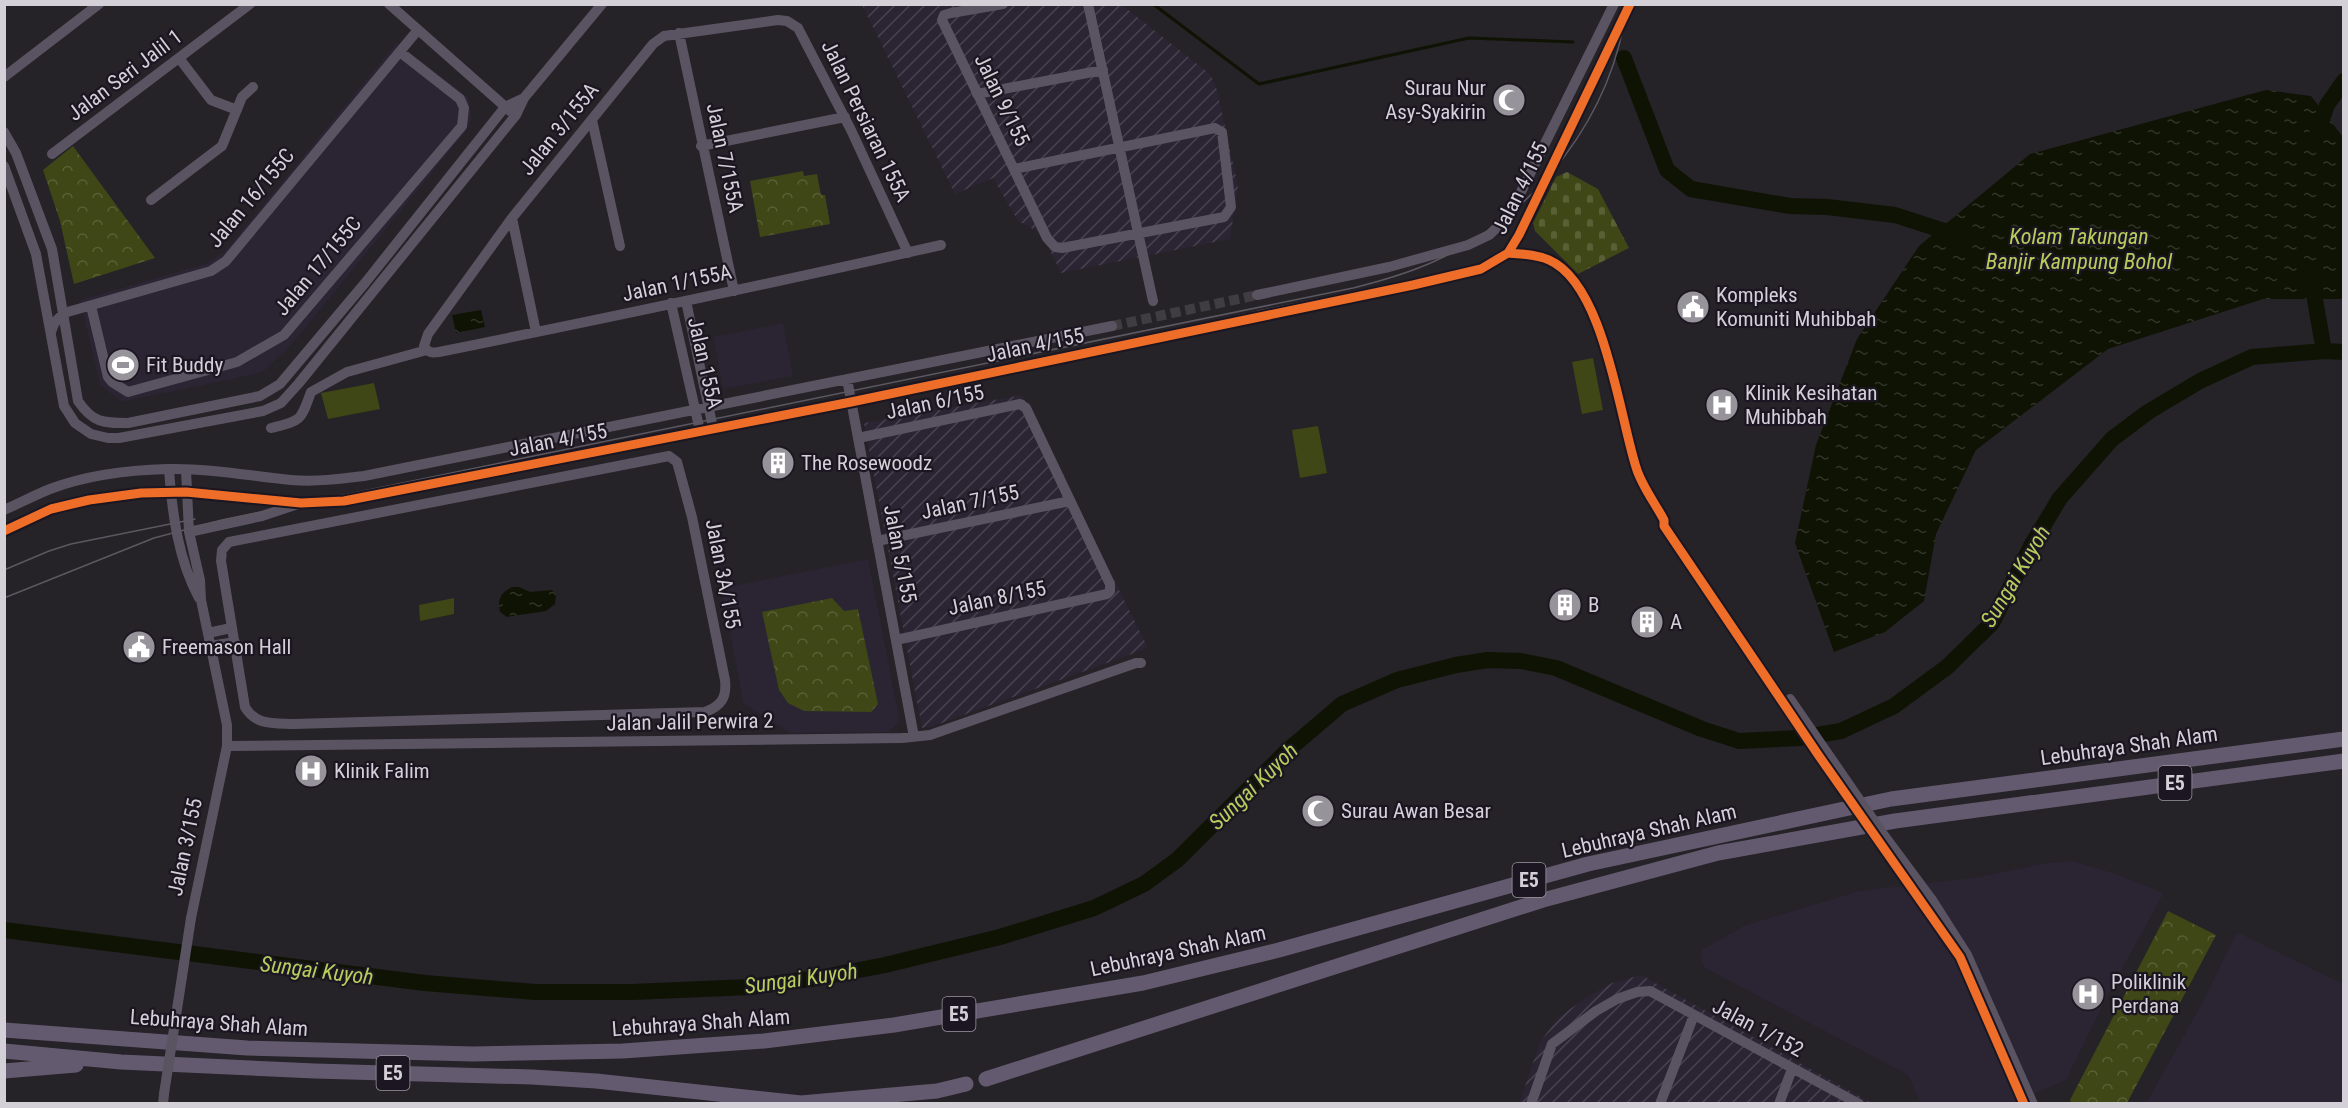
<svg xmlns="http://www.w3.org/2000/svg" width="2348" height="1108" font-family="'Roboto Condensed',sans-serif">
<defs>
<pattern id="industrial-furrows" width="10" height="10" patternUnits="userSpaceOnUse" patternTransform="scale(1.5)"><rect width="10" height="10" fill="#2a2433"/><path d="M-1 1l2-2M0 10L10 0M9 11l2-2" fill="none" stroke="#484350"/></pattern>
<pattern id="cemetery-stones" width="16" height="16" patternUnits="userSpaceOnUse" patternTransform="scale(1.5)"><rect width="16" height="16" fill="#3e4715"/><path d="M2 7V4a2 2 0 0 1 4 0v3zM10 15v-3a2 2 0 0 1 4 0v3z" fill="#596036"/></pattern>
<pattern id="park-crowns" width="20" height="18" patternUnits="userSpaceOnUse" patternTransform="scale(1.5)"><rect width="20" height="18" fill="#3e4715"/><path d="M2 6a3 3 0 1 1 6 0M12 15a3 3 0 1 1 6 0" fill="none" stroke="#596036"/></pattern>
<pattern id="water-ripples" width="26" height="14" patternUnits="userSpaceOnUse" patternTransform="scale(1.5)"><rect width="26" height="14" fill="#0f1304"/><path d="M2 4q2-2 4 0t4 0M15 11q2-2 4 0t4 0" fill="none" stroke="#313428"/></pattern>
</defs>
<rect width="100%" height="100%" fill="#252228"/>
<path fill="#2a2433" d="M 397,42 L 468,97 L 472,118 L 466,131 L 293,343 L 263,372 L 233,379 L 121,402 L 100,385 L 80,300 L 205,264 L 226,250 Z
M 783,323 L 793,376 L 723,389 L 713,337 Z
M 868,559 L 900,721 L 889,732 L 790,733 L 743,703 L 722,588 Z
M 2073,861 L 2110,872 L 2164,893 L 2112,987 L 2066,1080 L 2014,1103 L 1920,1103 L 1908,1075 L 1705,968 L 1700,959 L 1702,950 L 1743,926 L 1859,891 L 1973,878 L 2047,863 Z
M 2237,932 L 2343,984 L 2343,1103 L 2146,1103 L 2201,1005 Z"/>
<path fill="url(#industrial-furrows)" d="M 862,5 L 1122,5 L 1210,74 L 1217,90 L 1238,186 L 1230,239 L 1061,273 L 1042,234 L 1018,221 L 993,178 L 955,194 Z
M 1022,395 L 1148,648 L 933,726 L 922,728 L 864,423 Z
M 1641,975 L 1872,1103 L 1519,1104 L 1540,1042 L 1558,1018 L 1584,999 L 1612,983 Z"/>
<path fill="url(#cemetery-stones)" d="M 1567,172 L 1598,189 L 1629,248 L 1578,274 L 1535,231 L 1533,223 L 1556,177 Z"/>
<path fill="url(#park-crowns)" d="M 73,146 L 155,258 L 74,284 L 60,221 L 43,170 Z
M 803,171 L 804,176 L 817,174 L 821,195 L 825,195 L 830,224 L 760,237 L 750,181 Z
M 832,598 L 844,611 L 858,609 L 878,704 L 871,712 L 804,711 L 788,703 L 779,690 L 762,612 Z
M 2168,911 L 2216,935 L 2127,1103 L 2071,1103 L 2070,1100 Z"/>
<path fill="#3e4715" d="M 1593,358 L 1603,410 L 1582,414 L 1572,362 Z
M 374,383 L 380,409 L 328,419 L 321,393 Z
M 1318,426 L 1327,473 L 1300,478 L 1292,430 Z
M 454,598 L 454,614 L 420,621 L 419,605 Z"/>
<path fill="url(#water-ripples)" d="M 2266,90 L 2311,96 L 2343,137 L 2343,299 L 2263,299 L 2108,349 L 1976,450 L 1936,534 L 1924,601 L 1885,632 L 1834,652 L 1795,543 L 1816,445 L 1857,339 L 1919,246 L 2030,154 Z
M 481,310 L 485,327 L 456,333 L 452,315 Z
M 513,587 L 519,587 L 530,592 L 552,590 L 556,595 L 555,604 L 546,611 L 507,617 L 500,612 C 497,600 501,591 513,587 Z"/>
<g fill="none" stroke-linecap="round" stroke-linejoin="round">
<path stroke="#0f1304" stroke-width="3" d="M 1153,4 L 1259,84 L 1469,38 L 1573,42"/>
<path stroke="#0f1304" stroke-width="16" d="M 1624,58 L 1667,170 L 1691,189 L 1790,206 L 1827,207 L 1895,215 L 1960,236
M 2317,134 L 2327,105 L 2344,81
M 2311,277 L 2324,351
M 4,930 L 425,983 L 535,992 L 632,992 L 750,987 L 818,978 L 885,965 L 1000,937 L 1094,908 L 1144,884 L 1177,860 L 1288,750 L 1342,704 L 1397,680 L 1456,665 L 1488,660 L 1521,661 L 1556,668 L 1702,729 L 1739,741 L 1799,738 L 1841,731 L 1894,706 L 1947,667 L 1992,623 L 2031,546 L 2060,498 L 2112,439 L 2148,412 L 2200,381 L 2252,357 L 2324,351 L 2344,352"/>
<path stroke="#3f3c42" stroke-width="10" stroke-dasharray="10 5" stroke-linecap="butt" d="M 1112,326 L 1257,295
M 1119,346 L 1260,315"/>
<path stroke="#5a5462" stroke-width="10" d="M 389,4 L 510,111
M 1003,4 L 951,13 L 944,15 L 942,20 L 1047,238 L 1055,247 L 1062,248 L 1224,217 L 1231,207 L 1222,132 L 1215,128 L 1014,169
M 1088,4 L 1153,301
M 679,33 L 734,291
M 179,58 L 211,100 L 237,110
M 4,77 L 99,4
M 977,94 L 1103,70
M 592,120 L 620,246
M 4,132 L 16,153 L 52,249 L 78,401 C 93,423 103,423 128,423 L 260,396 L 280,384 L 365,283 L 505,107 L 524,98
M 701,146 L 845,117
M 52,154 L 250,4
M 4,166 L 36,254 L 64,406 L 75,423 L 91,434 L 108,438 L 119,438 L 263,411 L 281,403 L 299,383 L 516,115 L 524,98 L 602,4
M 151,200 L 222,146 L 242,97 L 253,87
M 512,218 L 536,332
M 908,253 L 851,130 L 798,28 L 787,21 L 778,20 L 664,36 L 653,44 L 512,218 L 428,334 L 424,346 C 428,353 432,353 439,352 C 607,318 774,283 941,245
M 1508,253 C 1521,254 1536,254 1549,260 C 1604,284 1619,414 1636,467 C 1641,485 1655,503 1664,520 L 1666,529
M 1257,295 L 1389,267 L 1468,245 L 1489,235 L 1503,222 L 1519,196 L 1614,4
M 686,301 L 713,428
M 671,303 L 700,431
M 91,306 L 108,377 L 112,382 L 128,392 L 237,362 L 284,335 L 462,126 L 464,108 L 460,99 L 400,52
M 1260,315 L 1413,285 L 1481,269 L 1508,253 L 1519,235 L 1630,4
M 51,332 L 55,322 L 64,313 L 211,271 L 226,261 L 417,31
M 847,379 L 914,737
M 271,428 C 302,420 300,422 311,392 L 347,372 L 427,350
M 858,438 L 1020,404 L 1026,408 L 1110,584 L 1110,591 L 1107,594 L 896,640
M 669,456 L 677,462 L 692,517 L 725,680 C 727,698 721,706 705,712 L 294,724 C 274,723 256,726 245,707 L 221,561 L 222,550 L 229,542 Z
M 169,469 C 172,512 178,560 199,598
M 186,470 L 189,532 L 200,580 L 201,600 L 227,725 L 227,746 L 191,918
M 4,510 C 20,503 35,495 50,489 C 87,475 128,470 168,469 C 209,468 250,476 291,480 C 316,482 340,479 364,476 L 1112,326
M 4,531 L 51,509 L 89,500 L 141,493 L 186,492 L 301,503 L 344,501 L 851,402 L 1119,346
M 189,532 L 262,516 L 298,504
M 877,541 L 1070,501
M 208,633 L 231,628
M 210,646 L 235,642
M 227,746 L 902,738 L 930,735 L 1136,663 L 1141,663
M 1932,900 L 1967,955 L 2033,1104
M 1925,904 L 1960,957 L 2024,1104
M 163,1104 L 164,1094
M 1531,1104 L 1552,1044 L 1596,1011 L 1617,999 L 1637,992 L 1650,991 L 1859,1104
M 1660,1104 L 1694,1015
M 1779,1104 L 1792,1069"/>
<path stroke="#645a6f" stroke-width="15" d="M 4,1030 L 247,1048 L 473,1054 L 623,1051 L 764,1041 L 894,1025 L 1143,983 L 1279,950 L 1588,864 L 1891,799 L 2344,739
M 4,1051 L 121,1062 L 315,1071 L 532,1077 L 596,1081 L 801,1103 L 937,1091 L 966,1084
M 4,1071 L 76,1065
M 986,1079 L 1543,900 L 1718,853 L 1895,821 L 2344,761"/>
<path stroke="#5c5862" stroke-width="1.5" d="M 4,570 L 49,551 L 71,544 L 195,519
M 4,598 L 154,538 L 222,520 L 1353,288 C 1381,281 1409,273 1435,261 C 1537,214 1613,116 1627,4"/>
<path stroke="#5a5462" stroke-width="10" d="M 1666,529 L 1874,837 L 1925,904
M 1790,699 L 1883,834 L 1932,900
M 164,1094 L 191,918"/>
<defs>
<path id="cycleway" d="M 1508,253 C 1521,254 1536,254 1549,260 C 1604,284 1619,414 1636,467 C 1641,485 1655,503 1664,520 L 1664,526 L 1819,756 L 1960,957 L 2024,1104
M 4,531 L 51,509 L 89,500 L 141,493 L 186,492 L 301,503 L 344,501 L 851,402 L 1413,285 L 1481,269 L 1508,253 L 1519,235 L 1630,4"/>
</defs>
<use href="#cycleway" stroke="#1b1621" stroke-width="13"/>
<use href="#cycleway" stroke="#ee6e29" stroke-width="9"/>
</g>
<defs>
<symbol id="mosque-disc" viewBox="-11 -11 22 22"><circle r="9.5" fill="#96939a" stroke="#1b1621"/><path d="M3.5-4.9A6 6 0 1 0 3.5 4.9A5 5 0 1 1 3.5-4.9Z" fill="#fff"/></symbol>
<symbol id="civic-disc" viewBox="-11 -11 22 22"><circle r="9.5" fill="#96939a" stroke="#1b1621"/><path d="M-.6-6.5H3V-4.5H.6V-3L4-1V1h2V6H-6V1h2V-1L-.6-3ZM-1.2 2.5V6h2.4V2.5Z" fill="#fff"/></symbol>
<symbol id="stadium-disc" viewBox="-11 -11 22 22"><circle r="9.5" fill="#96939a" stroke="#1b1621"/><path d="M0-5a6.5 5 0 1 0 0 10a6.5 5 0 1 0 0-10ZM-3.5-1.8h7v3.6h-7Z" fill="#fff"/></symbol>
<symbol id="hospital-disc" viewBox="-11 -11 22 22"><circle r="9.5" fill="#96939a" stroke="#1b1621"/><path d="M-5-5h3v3.5h4V-5h3V5h-3V1.5h-4V5h-3Z" fill="#fff"/></symbol>
<symbol id="building-disc" viewBox="-11 -11 22 22"><circle r="9.5" fill="#96939a" stroke="#1b1621"/><path d="M-4-6H4V6H1V3H-1V6H-4ZM-2.5-4.3h1.7v1.8h-1.7ZM.8-4.3h1.7v1.8H.8ZM-2.5-1h1.7V.8h-1.7ZM.8-1h1.7V.8H.8Z" fill="#fff"/></symbol>
</defs>
<g fill-rule="evenodd">
<use href="#mosque-disc" x="1490" y="81" width="38" height="38"/>
<use href="#civic-disc" x="1674" y="288" width="38" height="38"/>
<use href="#stadium-disc" x="104" y="346" width="38" height="38"/>
<use href="#hospital-disc" x="1703" y="386" width="38" height="38"/>
<use href="#building-disc" x="759" y="444" width="38" height="38"/>
<use href="#building-disc" x="1546" y="586" width="38" height="38"/>
<use href="#building-disc" x="1628" y="603" width="38" height="38"/>
<use href="#civic-disc" x="120" y="628" width="38" height="38"/>
<use href="#hospital-disc" x="292" y="752" width="38" height="38"/>
<use href="#mosque-disc" x="1299" y="792" width="38" height="38"/>
<use href="#hospital-disc" x="2069" y="975" width="38" height="38"/>
</g>
<g text-anchor="middle" stroke-width="4.5" stroke-linejoin="round" paint-order="stroke">
<g fill="#1b1621" stroke="#9c98a1" stroke-width="1.5">
<rect x="2158.5" y="766" width="33" height="34" rx="4.5"/>
<rect x="1512.5" y="863" width="33" height="34" rx="4.5"/>
<rect x="942.5" y="997" width="33" height="34" rx="4.5"/>
<rect x="376.5" y="1056" width="33" height="34" rx="4.5"/>
</g>
<g font-size="20" font-weight="bold" fill="#d3d0d8">
<text x="2175" y="790">E5</text>
<text x="1529" y="887">E5</text>
<text x="959" y="1021">E5</text>
<text x="393" y="1080">E5</text>
</g>
<g font-size="21" fill="#d3d0d8" stroke="#1b1621">
<text transform="translate(125 75) rotate(-37)" y="7">Jalan Seri Jalil 1</text>
<text transform="translate(1002 100) rotate(64)" y="7">Jalan 9/155</text>
<text transform="translate(866 121) rotate(64)" y="7">Jalan Persiaran 155A</text>
<text transform="translate(559 129) rotate(-51)" y="7">Jalan 3/155A</text>
<text transform="translate(725 158) rotate(78)" y="7">Jalan 7/155A</text>
<text transform="translate(1520 188) rotate(-64)" y="7">Jalan 4/155</text>
<text transform="translate(251 198) rotate(-50)" y="7">Jalan 16/155C</text>
<text transform="translate(318 266) rotate(-50)" y="7">Jalan 17/155C</text>
<text transform="translate(677 283) rotate(-12)" y="7">Jalan 1/155A</text>
<text transform="translate(1035 345) rotate(-12)" y="7">Jalan 4/155</text>
<text transform="translate(705 363) rotate(77)" y="7">Jalan 155A</text>
<text transform="translate(935 402) rotate(-12)" y="7">Jalan 6/155</text>
<text transform="translate(558 440) rotate(-11)" y="7">Jalan 4/155</text>
<text transform="translate(970 502) rotate(-12)" y="7">Jalan 7/155</text>
<text transform="translate(900 554) rotate(79)" y="7">Jalan 5/155</text>
<text transform="translate(723 574) rotate(79)" y="7">Jalan 3A/155</text>
<text transform="translate(997 598) rotate(-12)" y="7">Jalan 8/155</text>
<text transform="translate(690 722) rotate(-1)" y="7">Jalan Jalil Perwira 2</text>
<text transform="translate(2129 746) rotate(-8)" y="7">Lebuhraya Shah Alam</text>
<text transform="translate(1649 831) rotate(-13)" y="7">Lebuhraya Shah Alam</text>
<text transform="translate(185 847) rotate(-78)" y="7">Jalan 3/155</text>
<text transform="translate(1178 951) rotate(-12)" y="7">Lebuhraya Shah Alam</text>
<text transform="translate(219 1023) rotate(4)" y="7">Lebuhraya Shah Alam</text>
<text transform="translate(701 1023) rotate(-4)" y="7">Lebuhraya Shah Alam</text>
<text transform="translate(1758 1028) rotate(28)" y="7">Jalan 1/152</text>
</g>
<g font-size="21" fill="#d3d0d8" stroke="#1b1621" text-anchor="start">
<text x="1486" y="95" text-anchor="end">Surau Nur<tspan x="1486" dy="24">Asy-Syakirin</tspan></text>
<text x="1716" y="302">Kompleks<tspan x="1716" dy="24">Komuniti Muhibbah</tspan></text>
<text x="146" y="372">Fit Buddy</text>
<text x="1745" y="400">Klinik Kesihatan<tspan x="1745" dy="24">Muhibbah</tspan></text>
<text x="801" y="470">The Rosewoodz</text>
<text x="1588" y="612">B</text>
<text x="1670" y="629">A</text>
<text x="162" y="654">Freemason Hall</text>
<text x="334" y="778">Klinik Falim</text>
<text x="1341" y="818">Surau Awan Besar</text>
<text x="2111" y="989">Poliklinik<tspan x="2111" dy="24">Perdana</tspan></text>
</g>
<g font-size="22" font-style="italic" fill="#b7cd5c" stroke="#1b1621">
<text x="2079" y="244">Kolam Takungan<tspan x="2079" dy="25">Banjir Kampung Bohol</tspan></text>
<text transform="translate(2015 576) rotate(-59)" y="8">Sungai Kuyoh</text>
<text transform="translate(1253 786) rotate(-44)" y="8">Sungai Kuyoh</text>
<text transform="translate(317 970) rotate(7)" y="8">Sungai Kuyoh</text>
<text transform="translate(801 978) rotate(-8)" y="8">Sungai Kuyoh</text>
</g>
</g>
<rect width="2348" height="1108" fill="none" stroke="#d3d0d8" stroke-width="12"/>
</svg>
